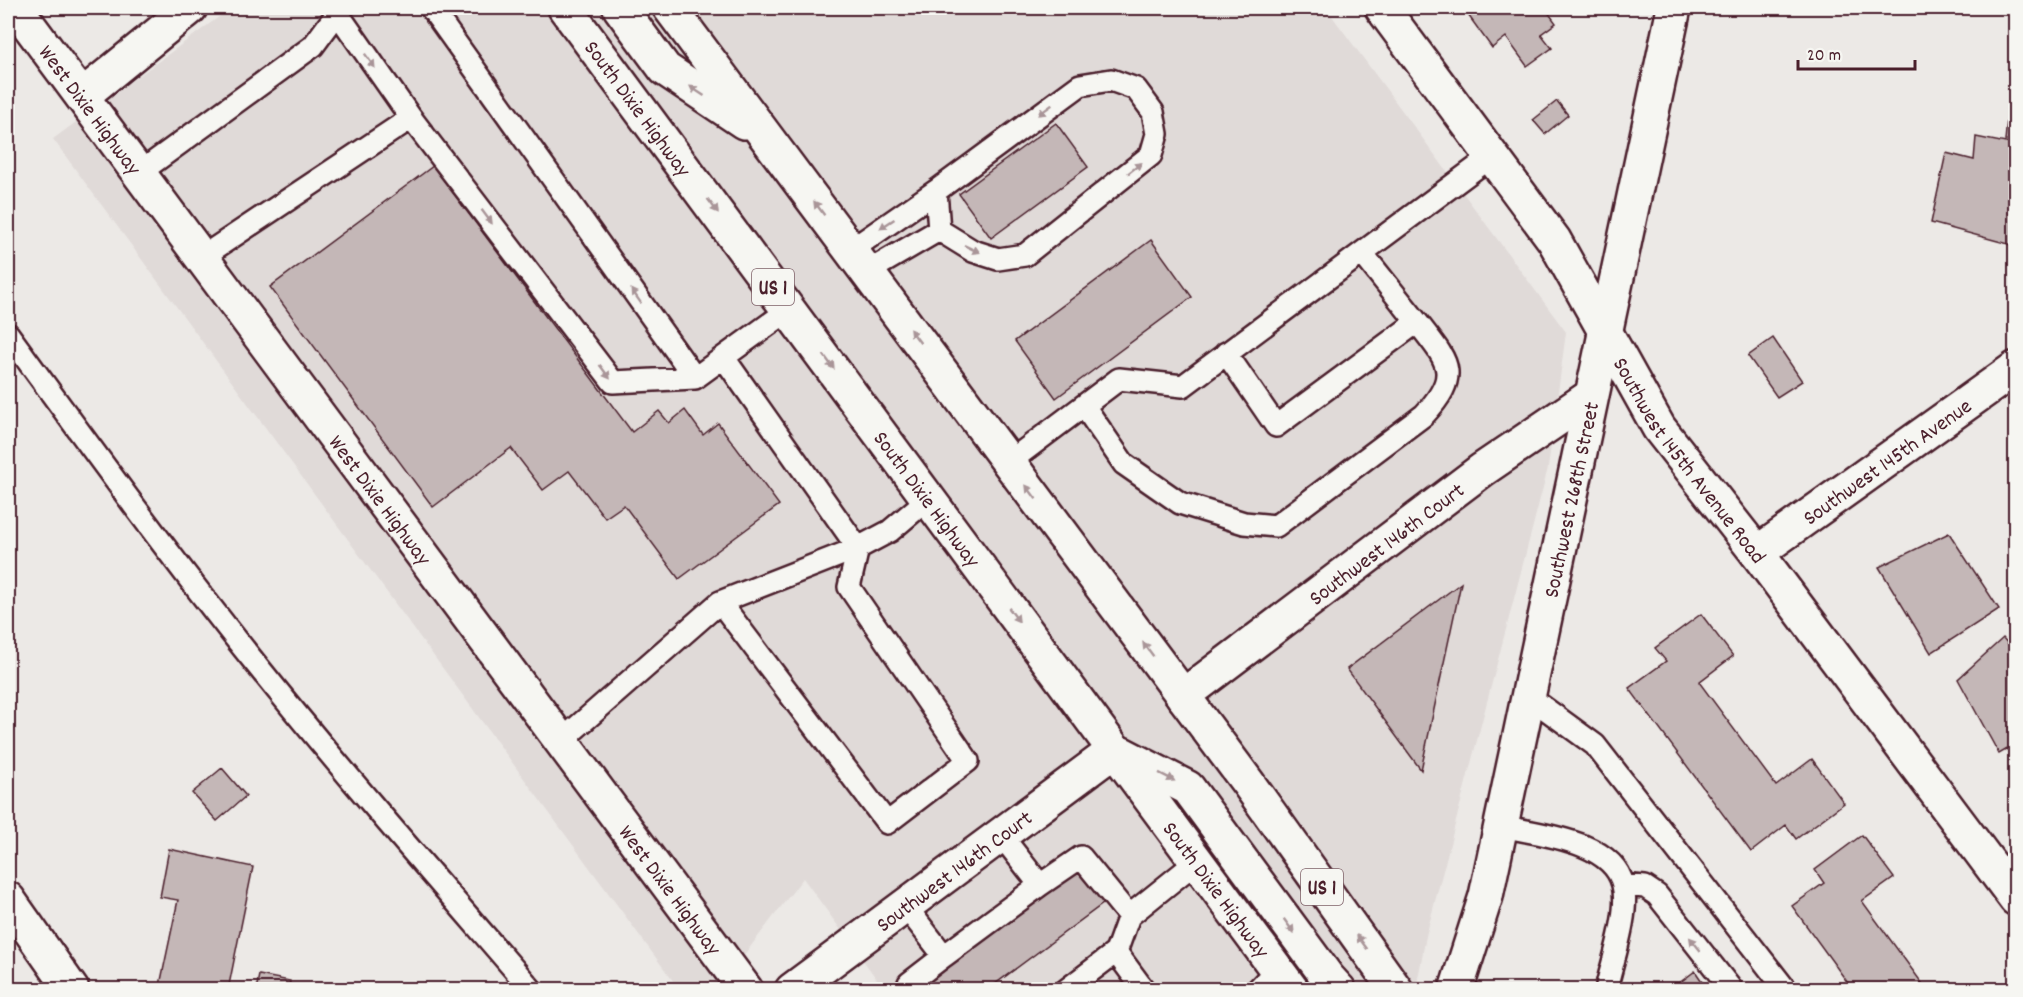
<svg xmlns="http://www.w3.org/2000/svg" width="2023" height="997" font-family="Dekko,sans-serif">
<rect width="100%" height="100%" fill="#ece9e6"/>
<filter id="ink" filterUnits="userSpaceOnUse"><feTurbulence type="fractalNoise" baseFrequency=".0167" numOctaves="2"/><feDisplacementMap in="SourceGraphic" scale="12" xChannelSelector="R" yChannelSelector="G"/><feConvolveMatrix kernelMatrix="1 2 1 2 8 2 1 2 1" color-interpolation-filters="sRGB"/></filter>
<g filter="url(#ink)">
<path fill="#e0dad8" d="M 231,8 L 1326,8 L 1566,332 L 1548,468 L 1426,936 L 1416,989 L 884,989 L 803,878 L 718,989 L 679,989 L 53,139 Z"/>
<path fill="#c4b7b7" stroke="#4a1f2b" stroke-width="1.5" d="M 1463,8 L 1545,8 L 1556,23 L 1541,34 L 1552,48 L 1527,66 L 1506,37 L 1492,48 Z
M 2011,77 L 2016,77 L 2016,142 L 2005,141 Z
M 1557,101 L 1568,115 L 1545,134 L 1533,120 Z
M 1056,123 L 1088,167 L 991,238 L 959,194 Z
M 1976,137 L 2016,145 L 2016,246 L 1931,223 L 1946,153 L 1974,160 Z
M 433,166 L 632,432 L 659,411 L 669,423 L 685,410 L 703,435 L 718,423 L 779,505 L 679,579 L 624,505 L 605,518 L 569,471 L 543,490 L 511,448 L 433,507 L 270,287 Z
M 1151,240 L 1192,297 L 1056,398 L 1015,341 Z
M 1773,338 L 1802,381 L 1777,397 L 1748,356 Z
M 1949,533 L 1999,609 L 1931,653 L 1879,567 Z
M 1461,583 L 1421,770 L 1347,669 Z
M 1701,614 L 1733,656 L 1699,682 L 1776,786 L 1812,759 L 1844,803 L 1796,839 L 1786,825 L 1751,852 L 1629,688 L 1666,661 L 1655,648 Z
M 2003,638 L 2016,653 L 2016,744 L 1999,754 L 1958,679 Z
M 222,768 L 246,796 L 217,821 L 192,793 Z
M 1862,835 L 1894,878 L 1862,901 L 1927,990 L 1853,990 L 1792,906 L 1824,883 L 1815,870 Z
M 169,849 L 253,867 L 228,990 L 159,990 L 178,900 L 160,897 Z
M 1079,868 L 1104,903 L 987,990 L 927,990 L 923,984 Z
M 1695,971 L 1708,990 L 1670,990 Z
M 259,975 L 290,981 L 289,990 L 256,990 Z
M 1972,983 L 1977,990 L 1962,990 Z
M 1122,984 L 1126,990 L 1114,990 Z"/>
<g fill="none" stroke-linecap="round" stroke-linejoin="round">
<defs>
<path id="service" d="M 334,8 L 411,118 L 613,382 L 695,378 L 431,8
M 139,173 L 313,46 L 341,8
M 936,191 L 939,230
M 851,250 L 936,191 L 1080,85 L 1111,80 L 1136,89 L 1153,112 L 1157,134 L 1151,155 L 1025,255 L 998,259 L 973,251 L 939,230 L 867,272
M 202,257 L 411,118
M 8,334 C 89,445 170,557 256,664 C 345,775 439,882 532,990
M 1226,353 L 1276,426 L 1417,322 L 1362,253
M 695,378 L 790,309
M 1084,406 L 1124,464 L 1180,503 L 1244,523 L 1276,526 L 1424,415 C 1463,373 1447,361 1417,322
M 1009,462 L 1119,379 L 1183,386 L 1492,156
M 720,602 L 887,823 L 968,761 L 849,587 L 858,548 L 724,358
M 1528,696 L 1595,745 L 1786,990
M 561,741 L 720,602 L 858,548 L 890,531 L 929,498
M 1501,826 C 1537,834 1613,840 1623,885 C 1630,912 1612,962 1606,990
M 1001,835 L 1040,885 L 1081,857 L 1129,916
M 1623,885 L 1645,887 L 1657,895 L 1732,990
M 906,907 L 944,956 L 909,983 L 914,990
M 1116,952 L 1144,990
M 944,956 L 1040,885
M 1066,990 L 1116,952 L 1129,916 L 1196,862
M 1257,990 L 1277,969"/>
<g id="minor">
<path id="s1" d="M 1382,8 L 1554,240 L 1659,428 L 1757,553 L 2016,899"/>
<path d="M 82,96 L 190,8"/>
<path id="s2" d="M 1757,553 L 2016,368"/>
<path id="s3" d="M 1183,696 L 1482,470 L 1591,396"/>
<path d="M 8,899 L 72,990"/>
</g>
<g id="tertiary">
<path id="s4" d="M 16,8 L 746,990"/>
<path id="s5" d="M 792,990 L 1115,750"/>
</g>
<g id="secondary">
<path id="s6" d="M 1456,990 L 1486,896 L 1674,8"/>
</g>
<g id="trunk">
<path id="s7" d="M 565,8 L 1292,990"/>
<path d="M 620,8 L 665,69 L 744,122"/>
<path d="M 670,8 L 1248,783 L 1396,990"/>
<path d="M 1122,754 L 1188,788 L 1328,978 L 1339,990"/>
</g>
</defs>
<use href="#service" stroke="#4a1f2b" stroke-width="26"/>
<use href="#minor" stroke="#4a1f2b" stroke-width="38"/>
<use href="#tertiary" stroke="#4a1f2b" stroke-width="38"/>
<use href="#secondary" stroke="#4a1f2b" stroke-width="38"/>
<use href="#trunk" stroke="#4a1f2b" stroke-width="38"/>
<use href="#service" stroke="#f6f6f2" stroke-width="21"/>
<use href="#minor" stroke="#f6f6f2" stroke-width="33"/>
<use href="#tertiary" stroke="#f6f6f2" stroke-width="33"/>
<use href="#secondary" stroke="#f6f6f2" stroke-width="33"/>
<use href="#trunk" stroke="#f6f6f2" stroke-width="33"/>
</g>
<defs><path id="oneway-solid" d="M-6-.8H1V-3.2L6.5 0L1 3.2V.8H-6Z" transform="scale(1.5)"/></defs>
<g fill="#a99598">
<use href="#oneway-solid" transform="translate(370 61) rotate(55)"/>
<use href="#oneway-solid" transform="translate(697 91) rotate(-146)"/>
<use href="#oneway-solid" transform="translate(1045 110) rotate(144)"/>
<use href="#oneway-solid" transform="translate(1135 168) rotate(-38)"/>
<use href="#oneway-solid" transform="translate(713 206) rotate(53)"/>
<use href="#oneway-solid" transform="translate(819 208) rotate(-127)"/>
<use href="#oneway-solid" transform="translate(487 217) rotate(53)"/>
<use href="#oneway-solid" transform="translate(887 224) rotate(146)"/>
<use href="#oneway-solid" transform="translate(972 249) rotate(25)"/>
<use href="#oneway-solid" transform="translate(636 296) rotate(-125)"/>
<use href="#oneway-solid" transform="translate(915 336) rotate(-127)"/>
<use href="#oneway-solid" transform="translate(829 362) rotate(54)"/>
<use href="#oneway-solid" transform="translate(605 372) rotate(53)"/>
<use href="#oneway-solid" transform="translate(1031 492) rotate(-127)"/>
<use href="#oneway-solid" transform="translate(1014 615) rotate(53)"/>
<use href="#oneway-solid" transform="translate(1148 649) rotate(-127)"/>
<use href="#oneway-solid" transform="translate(1167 777) rotate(27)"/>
<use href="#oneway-solid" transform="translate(1289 926) rotate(54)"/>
<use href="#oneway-solid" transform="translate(1362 942) rotate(-126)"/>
<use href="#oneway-solid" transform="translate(1695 944) rotate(-129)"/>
</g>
</g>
<g text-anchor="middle" stroke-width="4.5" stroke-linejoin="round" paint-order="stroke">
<g fill="#f6f6f2" stroke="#7e6067" stroke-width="1.5">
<rect x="752" y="269" width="42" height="36" rx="4.5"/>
<rect x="1301" y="869" width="42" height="36" rx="4.5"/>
</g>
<g font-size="21" font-weight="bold" fill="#4a1f2b">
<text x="773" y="294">US 1</text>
<text x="1322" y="894">US 1</text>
</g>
<g font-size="22" fill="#4a1f2b" stroke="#f6f6f2">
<text dy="8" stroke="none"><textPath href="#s7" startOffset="124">South Dixie Highway</textPath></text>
<text dy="8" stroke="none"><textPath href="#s4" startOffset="126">West Dixie Highway</textPath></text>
<text dy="8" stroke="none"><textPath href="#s1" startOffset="548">Southwest 145th Avenue Road</textPath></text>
<text dy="8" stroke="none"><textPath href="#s2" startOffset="159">Southwest 145th Avenue</textPath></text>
<text dy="8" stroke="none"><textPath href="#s4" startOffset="612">West Dixie Highway</textPath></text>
<text dy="8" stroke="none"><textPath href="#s7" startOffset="610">South Dixie Highway</textPath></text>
<text dy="8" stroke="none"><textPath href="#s6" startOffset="504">Southwest 268th Street</textPath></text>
<text dy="8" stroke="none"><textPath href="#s3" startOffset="254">Southwest 146th Court</textPath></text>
<text dy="8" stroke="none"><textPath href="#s5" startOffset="201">Southwest 146th Court</textPath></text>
<text dy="8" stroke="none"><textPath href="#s4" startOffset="1098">West Dixie Highway</textPath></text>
<text dy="8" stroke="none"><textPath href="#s7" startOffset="1096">South Dixie Highway</textPath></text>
</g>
</g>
<rect width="2023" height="997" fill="none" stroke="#f6f6f2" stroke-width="30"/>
<rect x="15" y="15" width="1993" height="967" fill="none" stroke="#4a1f2b" stroke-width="2" filter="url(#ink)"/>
<path d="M1798 60v9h117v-9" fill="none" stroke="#4a1f2b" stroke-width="3"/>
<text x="1807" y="60" font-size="18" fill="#4a1f2b" stroke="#f6f6f2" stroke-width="4.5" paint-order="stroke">20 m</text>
</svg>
